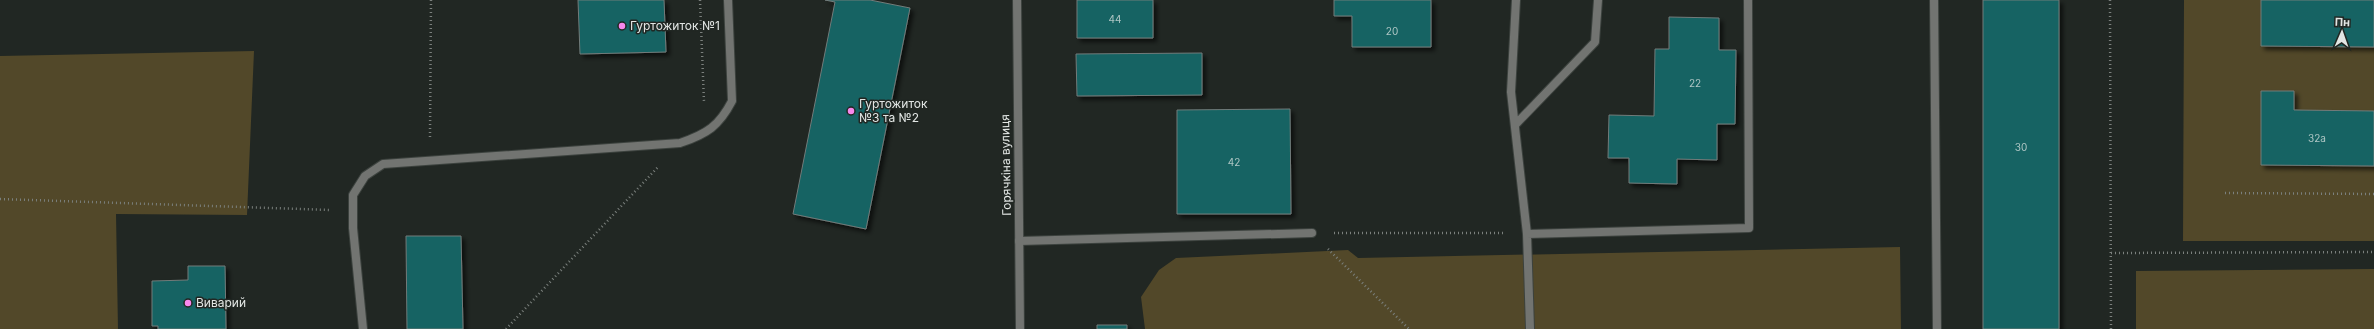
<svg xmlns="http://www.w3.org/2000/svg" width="2374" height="329" font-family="Inter,sans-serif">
<defs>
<filter id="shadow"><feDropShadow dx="3.5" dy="3.5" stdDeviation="2" flood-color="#0009"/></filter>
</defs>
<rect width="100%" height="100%" fill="#212723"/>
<path fill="#524829" d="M 2184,0 L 2374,0 L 2374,241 L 2183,241 Z
M 254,51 L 247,215 L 116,214 L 118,329 L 0,329 L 0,56 Z
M 1900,247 L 1901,329 L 1145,329 L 1141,297 L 1159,270 L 1176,258 L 1348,250 L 1358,258 Z
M 2374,269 L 2374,329 L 2136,329 L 2136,271 Z"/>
<path fill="#126463" stroke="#727b7a" filter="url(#shadow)" d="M 578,0 L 664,0 L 666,52 L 580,54 Z
M 825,0 L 870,0 L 910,8 L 866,229 L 793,214 L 835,2 Z
M 1077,0 L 1153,0 L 1153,38 L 1077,38 Z
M 1334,0 L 1431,0 L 1431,47 L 1352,47 L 1352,16 L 1334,16 Z
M 1983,0 L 2059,0 L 2059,329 L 1983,329 Z
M 2261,0 L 2374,0 L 2374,47 L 2261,46 Z
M 1669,17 L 1719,18 L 1719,50 L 1736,50 L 1735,124 L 1717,124 L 1717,160 L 1677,159 L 1677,184 L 1629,183 L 1629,158 L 1608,158 L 1609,115 L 1654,116 L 1655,49 L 1669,49 Z
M 1202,53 L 1202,95 L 1077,96 L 1076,54 Z
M 2261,91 L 2294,91 L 2294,110 L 2374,111 L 2374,166 L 2261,165 Z
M 1290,109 L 1291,214 L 1177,214 L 1177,110 Z
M 406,236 L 461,236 L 463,329 L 407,329 Z
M 188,266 L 225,266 L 226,329 L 158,329 L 158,326 L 152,326 L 152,281 L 188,280 Z
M 1097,325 L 1127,325 L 1127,329 L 1097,329 Z"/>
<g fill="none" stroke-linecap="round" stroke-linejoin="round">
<defs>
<path id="service" d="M 1516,0 L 1511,92 L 1527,234 L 1530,329
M 1934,0 L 1937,329
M 1515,125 L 1595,42 L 1598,0
M 1527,234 L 1749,228 L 1748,0
M 1019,241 L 1312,233
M 363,329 L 353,228 L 353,195 L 365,176 L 383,164 L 680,143 C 707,134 719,126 732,101 L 728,0"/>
<path id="minor" d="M 1017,0 L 1020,329"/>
</defs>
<use href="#service" stroke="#3c423e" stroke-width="10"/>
<use href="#minor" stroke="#3c423e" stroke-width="10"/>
<path stroke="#7b807d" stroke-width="2.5" stroke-dasharray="1 3" stroke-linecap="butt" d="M 700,0 L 704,102
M 2110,0 L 2111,329
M 430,137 L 431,0
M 2225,193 L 2374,194
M 0,199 L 331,210
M 1334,233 L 1505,233
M 1328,249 L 1409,329
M 2111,253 L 2374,252
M 506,329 L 658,167"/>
<use href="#service" stroke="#727471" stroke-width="8"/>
<use href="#minor" stroke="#727471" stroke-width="8"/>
</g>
<g fill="#f788ec" stroke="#212723" stroke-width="1.5">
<circle cx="622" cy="26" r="4"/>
<circle cx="851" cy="111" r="4"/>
<circle cx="188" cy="303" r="4"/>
</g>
<g text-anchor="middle" stroke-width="3" stroke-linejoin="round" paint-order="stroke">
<g font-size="10" fill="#aec6c4">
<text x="1115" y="23">44</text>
<text x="1392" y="35">20</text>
<text x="1695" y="87">22</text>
<text x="2317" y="142">32а</text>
<text x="2021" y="151">30</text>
<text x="1234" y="166">42</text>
</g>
<g font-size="12" fill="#e2e6e4" stroke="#212723" text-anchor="start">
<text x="630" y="30">Гуртожиток №1</text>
<text x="859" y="108">Гуртожиток<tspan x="859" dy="14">№3 та №2</tspan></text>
<text x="196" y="307">Виварий</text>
</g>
<g font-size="12" fill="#e2e6e4" stroke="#212723">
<text transform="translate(1006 165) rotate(-91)" y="4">Горячкіна вулиця</text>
</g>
</g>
<g transform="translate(2342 32) rotate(2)" stroke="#212723" stroke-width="3" paint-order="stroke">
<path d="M0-3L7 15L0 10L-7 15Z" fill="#e2e6e4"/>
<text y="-6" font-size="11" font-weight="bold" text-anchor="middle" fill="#e2e6e4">Пн</text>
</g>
</svg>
